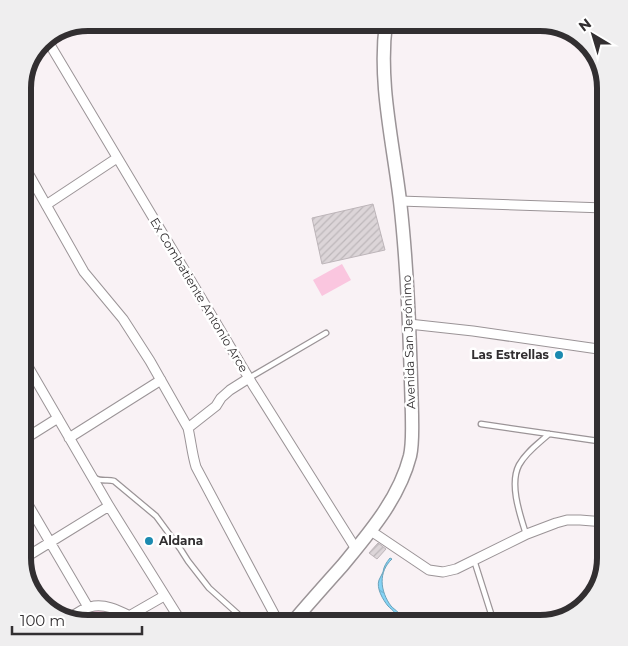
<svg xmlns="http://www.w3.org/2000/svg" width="628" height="646" font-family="Montserrat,sans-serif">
<defs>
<pattern id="grass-tufts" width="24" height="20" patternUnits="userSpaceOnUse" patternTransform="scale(1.25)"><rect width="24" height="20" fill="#fac6df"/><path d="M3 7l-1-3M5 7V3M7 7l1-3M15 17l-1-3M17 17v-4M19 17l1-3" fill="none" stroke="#d7aac0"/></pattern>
<pattern id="water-ripples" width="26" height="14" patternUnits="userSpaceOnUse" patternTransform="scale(1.25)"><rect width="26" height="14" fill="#84d3f5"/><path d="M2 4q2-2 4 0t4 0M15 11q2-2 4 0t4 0" fill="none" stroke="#72b5d2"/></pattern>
<pattern id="building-hatch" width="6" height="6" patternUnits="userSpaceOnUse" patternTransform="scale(1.25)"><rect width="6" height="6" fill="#dcd5d8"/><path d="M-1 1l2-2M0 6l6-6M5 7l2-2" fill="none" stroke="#bdb7ba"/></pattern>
</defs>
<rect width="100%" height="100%" fill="#f9f2f5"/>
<path fill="url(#grass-tufts)" d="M 95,610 C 104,610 113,612 120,616 L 108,623 L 88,623 L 77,618 L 86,613 Z"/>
<path fill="#fac6df" d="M 342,264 L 351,280 L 322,296 L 313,280 Z"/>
<path fill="url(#water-ripples)" stroke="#6ba2ba" d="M 390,558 L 392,559 C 378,572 380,591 391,606 C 396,611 401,613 403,621 L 401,623 L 399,623 L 400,622 C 398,614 393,611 388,606 C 383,600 376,588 379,580 C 380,577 382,575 383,572 C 384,566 386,563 390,558 Z"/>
<path fill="url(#building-hatch)" stroke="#bdb5b9" d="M 373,204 L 385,250 L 322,264 L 312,218 Z
M 378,543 L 386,549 L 377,559 L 369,553 Z"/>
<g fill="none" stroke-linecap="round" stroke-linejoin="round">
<defs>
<path id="lane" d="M 249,378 L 326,333
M 481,424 L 605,442
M 95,478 C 101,482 108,479 114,481 L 156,516 L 181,550 L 188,561 L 209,588 L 248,623
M 526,534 C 520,515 509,484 519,465 C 526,452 539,443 549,434
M 474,560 L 494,623"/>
<path id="street" d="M 46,38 L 253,385 L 356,549
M 23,164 L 84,272 L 123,319 L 150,361 L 188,428 C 191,441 192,454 196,467 L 279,623
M 400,201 L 605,208
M 46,205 L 117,158
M 409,324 L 473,331 L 605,350
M 23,358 L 109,506 L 182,623
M 188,428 L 216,406 L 221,398 L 230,390 L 249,378
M 69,438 L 161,380
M 23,440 L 58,418
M 23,496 L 88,607
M 371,531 L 429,570 L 443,572 L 456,569 L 527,534 L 556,523 L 567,520 L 580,520 L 605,522
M 23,559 L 109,506
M 72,616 C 78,613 84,608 90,607 C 104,603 118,610 130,616
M 117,623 L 164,596"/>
<path id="secondary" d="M 292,623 C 308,604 325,585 342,566 C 369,533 399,499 410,456 C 413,443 412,428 412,415 C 410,343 408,272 400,201 C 393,142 378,82 386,23"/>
</defs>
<use href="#lane" stroke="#9b9497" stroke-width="7"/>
<use href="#street" stroke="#9b9497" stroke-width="11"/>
<use href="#secondary" stroke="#9b9497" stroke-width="15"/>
<use href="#lane" stroke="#fff" stroke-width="4.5"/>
<use href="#street" stroke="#fff" stroke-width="9"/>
<use href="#secondary" stroke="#fff" stroke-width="12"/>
</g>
<g fill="#1b8ab0" stroke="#fff" stroke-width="2">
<circle cx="559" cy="355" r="5"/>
<circle cx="149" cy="541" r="5"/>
</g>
<g text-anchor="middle" stroke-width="5" stroke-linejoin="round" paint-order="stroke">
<g font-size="12" fill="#322f31" stroke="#fff">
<text transform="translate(199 295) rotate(59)" y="4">Ex Combatiente Antonio Arce</text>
<text transform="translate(409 342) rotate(-92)" y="4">Avenida San Jerónimo</text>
</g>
<g font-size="12" font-weight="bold" fill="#322f31" stroke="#fff" text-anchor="end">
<text x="549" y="359">Las Estrellas</text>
<text x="159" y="545" text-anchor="start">Aldana</text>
</g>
</g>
<path d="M0 0H628V646H0ZM88 31H540A57 57 0 0 1 597 88V558A57 57 0 0 1 540 615H88A57 57 0 0 1 31 558V88A57 57 0 0 1 88 31Z" fill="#efeeef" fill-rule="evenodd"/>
<path fill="none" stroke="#322f31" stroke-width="6" d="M88 31H540A57 57 0 0 1 597 88V558A57 57 0 0 1 540 615H88A57 57 0 0 1 31 558V88A57 57 0 0 1 88 31Z"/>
<g transform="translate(593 35) rotate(322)" stroke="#ffffff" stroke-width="4" paint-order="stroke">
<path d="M0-4L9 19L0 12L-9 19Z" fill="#322f31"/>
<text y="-8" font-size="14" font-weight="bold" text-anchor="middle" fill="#322f31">N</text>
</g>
<path d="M12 626v8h130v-8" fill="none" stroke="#322f31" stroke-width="2.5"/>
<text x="20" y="626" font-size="15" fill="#322f31" stroke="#ffffff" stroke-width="4" paint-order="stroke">100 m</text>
</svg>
